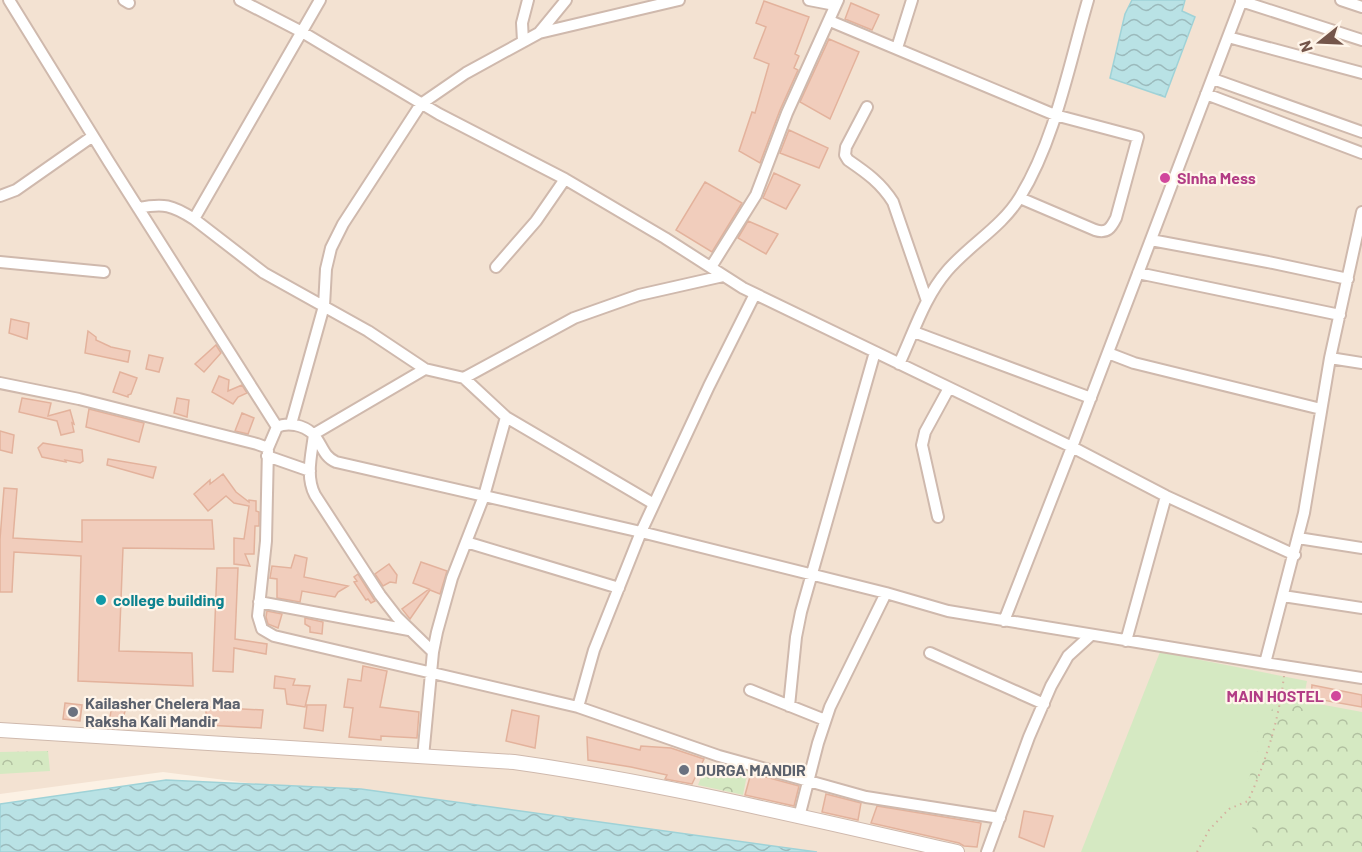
<svg xmlns="http://www.w3.org/2000/svg" width="1362" height="852" font-family="Barlow,sans-serif">
<defs>
<pattern id="forest-crowns" width="20" height="18" patternUnits="userSpaceOnUse" patternTransform="scale(1.5)"><rect width="20" height="18" fill="#d5e9c2"/><path d="M2 6a3 3 0 1 1 6 0M12 15a3 3 0 1 1 6 0" fill="none" stroke="#b1c0a0"/></pattern>
<pattern id="water-waves" width="16" height="10" patternUnits="userSpaceOnUse" patternTransform="scale(1.5)"><rect width="16" height="10" fill="#b9e2e5"/><path d="M0 5q4-4 8 0t8 0" fill="none" stroke="#9bbabc"/></pattern>
</defs>
<rect width="100%" height="100%" fill="#fcf1e4"/>
<path fill="#f3e2d2" d="M 0,0 L 1362,0 L 1362,852 L 777,852 L 163,772 L 0,794 Z"/>
<path fill="#d5e9c2" d="M 1160,652 L 1307,681 L 1303,701 L 1362,712 L 1362,852 L 1081,852 Z"/>
<path fill="url(#forest-crowns)" d="M 1281,682 L 1301,690 L 1301,708 L 1362,718 L 1362,852 L 1263,852 L 1241,802 Z
M 48,751 L 50,771 L 0,774 L 0,752 Z
M 707,763 L 748,770 L 743,795 L 698,785 Z"/>
<path fill="url(#water-waves)" stroke="#9fd2d7" stroke-width="1.5" d="M 1132,0 L 1185,0 L 1182,11 L 1195,17 L 1165,97 L 1110,78 L 1125,14 Z
M 166,780 L 361,789 L 817,852 L 0,852 L 0,804 Z"/>
<path fill="#f1cdbc" stroke="#e3b29c" stroke-width="1.5" d="M 764,1 L 809,17 L 795,54 L 799,56 L 794,68 L 798,70 L 780,110 L 760,163 L 739,151 L 752,112 L 755,113 L 769,64 L 754,58 L 766,27 L 756,23 Z
M 851,3 L 879,15 L 872,30 L 845,19 Z
M 829,39 L 859,52 L 830,119 L 800,102 Z
M 789,130 L 828,148 L 819,168 L 780,153 Z
M 774,173 L 800,185 L 786,209 L 763,198 Z
M 705,182 L 742,203 L 712,252 L 676,230 Z
M 748,221 L 778,234 L 766,254 L 738,238 Z
M 11,319 L 29,323 L 27,339 L 9,333 Z
M 88,331 L 96,337 L 96,340 L 111,347 L 130,351 L 128,362 L 85,353 Z
M 216,345 L 221,353 L 204,372 L 195,364 Z
M 149,355 L 163,358 L 159,372 L 146,369 Z
M 120,372 L 137,378 L 131,394 L 128,395 L 128,397 L 113,392 Z
M 219,376 L 229,380 L 228,391 L 242,385 L 247,393 L 238,397 L 233,404 L 212,392 Z
M 22,398 L 51,403 L 48,416 L 70,410 L 74,424 L 72,423 L 74,432 L 61,435 L 57,421 L 19,412 Z
M 177,398 L 189,400 L 187,417 L 174,413 Z
M 89,409 L 144,423 L 139,442 L 86,427 Z
M 242,413 L 254,418 L 248,434 L 235,431 Z
M 0,431 L 14,435 L 12,453 L 0,450 Z
M 43,443 L 82,450 L 83,461 L 80,463 L 65,460 L 66,462 L 42,457 L 38,448 Z
M 108,459 L 156,467 L 153,478 L 107,465 Z
M 223,474 L 236,492 L 249,502 L 249,500 L 256,501 L 256,511 L 259,512 L 259,526 L 255,526 L 254,554 L 245,554 L 250,566 L 234,564 L 234,538 L 244,539 L 249,506 L 234,503 L 226,496 L 208,511 L 194,494 L 210,480 L 210,484 Z
M 4,488 L 17,489 L 13,538 L 82,542 L 82,520 L 212,520 L 214,549 L 123,548 L 119,651 L 192,653 L 193,686 L 78,681 L 81,556 L 14,552 L 12,592 L 0,592 L 0,539 Z
M 295,555 L 307,558 L 304,577 L 348,586 L 338,592 L 335,597 L 302,591 L 300,602 L 277,598 L 277,579 L 270,578 L 272,566 L 291,568 Z
M 421,562 L 447,571 L 440,594 L 430,590 L 410,619 L 402,609 L 429,589 L 413,583 Z
M 389,564 L 397,575 L 396,583 L 390,582 L 383,586 L 375,574 Z
M 217,568 L 238,568 L 235,639 L 267,644 L 266,654 L 234,648 L 233,672 L 213,671 Z
M 358,574 L 375,601 L 371,603 L 368,599 L 366,600 L 354,582 L 357,581 L 354,577 Z
M 267,611 L 282,614 L 278,628 L 268,624 L 266,617 Z
M 305,618 L 323,622 L 322,634 L 310,632 L 310,627 L 305,624 Z
M 363,666 L 387,671 L 380,707 L 419,712 L 417,738 L 381,736 L 381,740 L 349,737 L 353,708 L 344,707 L 348,679 L 361,681 Z
M 275,676 L 295,679 L 293,685 L 310,686 L 305,707 L 287,704 L 285,689 L 274,688 Z
M 1312,685 L 1362,695 L 1362,707 L 1311,698 Z
M 65,703 L 82,705 L 80,721 L 63,719 Z
M 112,705 L 126,706 L 122,725 L 109,723 Z
M 307,705 L 326,705 L 323,731 L 304,728 Z
M 206,707 L 263,710 L 261,728 L 206,725 Z
M 512,710 L 539,716 L 535,748 L 506,741 Z
M 587,737 L 640,750 L 641,746 L 671,748 L 704,759 L 692,784 L 665,779 L 667,775 L 631,767 L 588,760 Z
M 751,773 L 799,786 L 794,806 L 745,795 Z
M 826,794 L 861,803 L 858,820 L 822,812 Z
M 877,806 L 981,823 L 977,847 L 964,846 L 959,843 L 871,823 Z
M 1024,811 L 1053,816 L 1044,847 L 1019,837 Z"/>
<g fill="none" stroke-linecap="round" stroke-linejoin="round">
<defs>
<path id="minor" d="M 9,0 L 109,162 L 277,427
M 124,0 L 129,3
M 240,0 L 302,32 L 439,114 L 565,179 L 665,238 L 743,288 L 1072,447 L 1166,496 L 1295,555
M 809,0 L 835,5
M 1341,0 L 1362,7
M 1241,1 L 1362,40
M 830,21 L 1055,115 L 1138,137 L 1116,218 C 1111,228 1107,234 1095,230 L 1020,198
M 539,33 L 679,0
M 1228,37 L 1362,73
M 523,41 L 522,23 L 528,0
M 897,48 L 912,0
M 1213,79 L 1362,132
M 1206,94 L 1362,153
M 867,107 L 846,147 L 845,155 L 848,160 C 867,173 881,183 893,202 L 927,301
M 0,196 L 16,190 L 93,136
M 138,208 C 164,203 172,205 194,219 L 320,0
M 1362,212 L 1330,358 L 1304,513 L 1265,663 L 1362,678
M 194,219 L 264,273 L 368,331 L 425,369
M 1151,240 L 1268,262 L 1348,279
M 0,262 L 104,272
M 496,267 L 536,221 L 565,179
M 711,267 L 756,195 L 787,113 L 838,0
M 1138,273 L 1340,315
M 755,294 L 709,386 L 641,532 L 886,593 L 948,611 L 1265,663
M 914,332 L 1091,398
M 1108,353 L 1134,363 L 1321,409
M 1330,358 L 1362,363
M 899,364 C 914,332 924,298 947,271 C 969,245 1002,227 1020,197 C 1055,140 1069,65 1088,0
M 0,383 L 79,399 L 257,444 L 268,448 L 277,427 C 283,424 288,424 295,425 C 324,431 317,454 336,462 L 641,532 L 594,650 L 578,707
M 506,417 L 654,504
M 291,424 L 324,306 L 326,269 L 331,248 L 343,224 L 421,104 L 466,73 L 539,33 L 566,0
M 268,448 L 266,541 L 258,616 L 262,629 L 274,636 L 578,707 L 719,756 L 866,797 L 1000,818
M 267,456 L 310,471
M 938,517 L 922,445 L 925,432 L 949,388
M 1298,538 L 1362,548
M 466,542 L 619,588
M 1283,596 L 1362,608
M 259,602 L 409,630
M 1004,621 L 1072,447 L 1242,0
M 1126,641 L 1166,496
M 433,652 L 397,617 L 380,595 L 315,495 C 305,476 312,453 314,434 L 425,369 L 464,378 L 574,318 L 639,295 L 723,276
M 930,653 L 1044,704
M 750,690 L 825,720
M 789,706 L 796,637 L 801,612 L 875,352
M 423,757 L 433,652 L 437,632 L 452,578 L 484,496 L 506,417 L 464,378
M 799,817 L 818,743 L 830,707 L 886,593
M 987,852 L 1029,737 L 1051,686 L 1068,656 L 1091,635"/>
<path id="tertiary" d="M 0,730 L 514,762 C 663,783 810,819 957,852"/>
</defs>
<use href="#minor" stroke="#cfb9ad" stroke-width="14"/>
<use href="#tertiary" stroke="#cfb9ad" stroke-width="16"/>
<path stroke="#d5b09f" stroke-width="2" stroke-dasharray="1.5 4.5" stroke-linecap="butt" d="M 1197,852 L 1209,830 L 1229,809 L 1248,801 C 1266,762 1279,719 1284,676"/>
<use href="#minor" stroke="#fff" stroke-width="10"/>
<use href="#tertiary" stroke="#fff" stroke-width="14"/>
</g>
<g fill="#d1479c" stroke="#fff5ea" stroke-width="2">
<circle cx="1165" cy="178" r="6"/>
<circle cx="1336" cy="696" r="6"/>
</g>
<circle fill="#0f9aa8" stroke="#fff5ea" stroke-width="2" cx="101" cy="600" r="6"/>
<g fill="#6b7280" stroke="#fff5ea" stroke-width="2">
<circle cx="73" cy="712" r="6"/>
<circle cx="684" cy="770" r="6"/>
</g>
<g text-anchor="middle" stroke-width="4.5" stroke-linejoin="round" paint-order="stroke">
<g font-size="16" font-weight="bold" fill="#b23c85" stroke="#fff5ea" text-anchor="start">
<text x="1177" y="184">SInha Mess</text>
<text x="1324" y="702" text-anchor="end">MAIN HOSTEL</text>
</g>
<g font-size="16" font-weight="bold" fill="#0d838f" stroke="#fff5ea" text-anchor="start">
<text x="113" y="606">college building</text>
</g>
<g font-size="16" font-weight="bold" fill="#5b616d" stroke="#fff5ea" text-anchor="start">
<text x="85" y="709">Kailasher Chelera Maa<tspan x="85" dy="18">Raksha Kali Mandir</tspan></text>
<text x="696" y="776">DURGA MANDIR</text>
</g>
</g>
<g transform="translate(1320 42) rotate(252)" stroke="#fff5ea" stroke-width="4.5" paint-order="stroke">
<path d="M0-4.5L10 22L0 15L-10 22Z" fill="#74554a"/>
<text y="-9" font-size="16" font-weight="bold" text-anchor="middle" fill="#74554a">N</text>
</g>
</svg>
